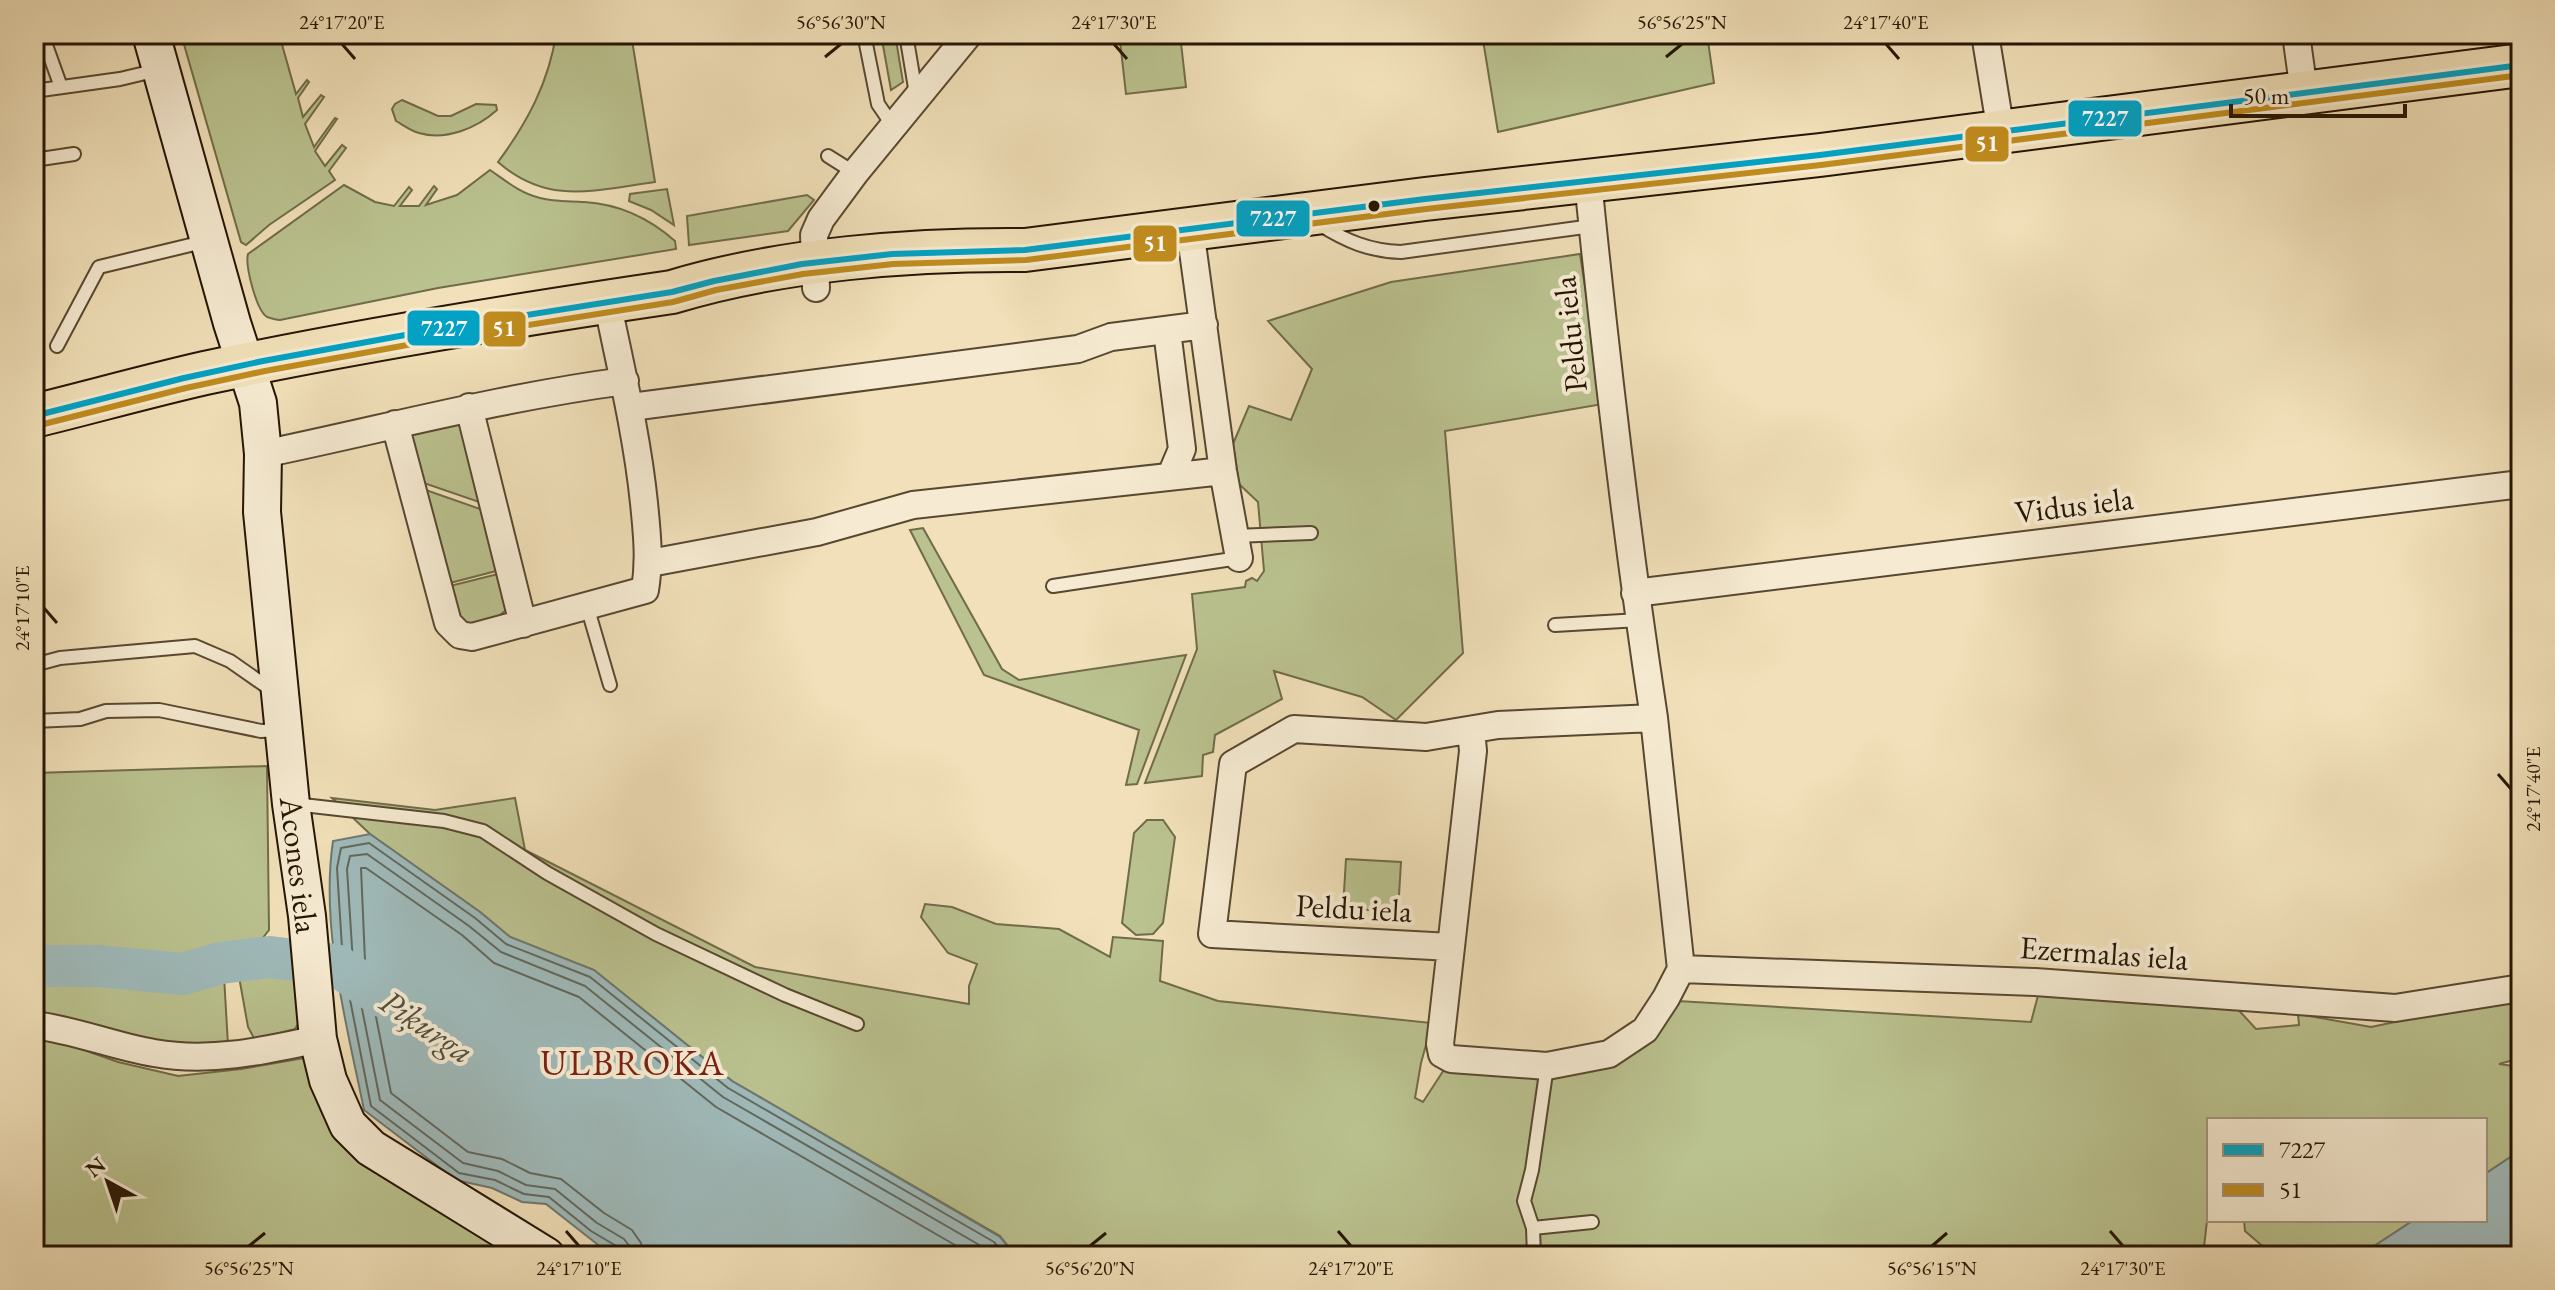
<svg xmlns="http://www.w3.org/2000/svg" width="2555" height="1290" font-family="'EB Garamond',serif">
<rect width="100%" height="100%" fill="#f1e0b9"/>
<filter id="stains"><feTurbulence type="fractalNoise" baseFrequency=".0025" numOctaves="4"/><feColorMatrix values="0 0 0 0 .2 0 0 0 0 .09 0 0 0 0 .02 0 0 0 .5 -.17"/></filter>
<radialGradient id="worn" r=".72"><stop offset=".6" stop-color="#630" stop-opacity="0"/><stop offset="1" stop-color="#630" stop-opacity=".3"/></radialGradient>
<path fill="#bac28f" stroke="#706c49" stroke-width="2" d="M 181,34 L 279,34 L 296,94 L 307,80 L 309,82 L 298,98 L 303,117 L 321,95 L 324,97 L 305,124 L 314,147 L 335,118 L 337,119 L 315,151 L 325,166 L 342,145 L 346,148 L 329,171 L 335,180 L 269,225 L 246,245 L 241,242 Z
M 556,34 L 631,34 L 655,182 C 595,190 548,206 498,162 C 527,123 549,82 556,34 Z
M 881,34 L 895,34 L 903,82 L 891,90 Z
M 1180,34 L 1186,87 L 1126,94 L 1120,41 Z
M 1482,34 L 1707,34 L 1714,83 L 1498,132 Z
M 402,100 L 438,116 L 451,116 L 476,104 L 496,105 L 497,110 C 477,128 446,141 419,133 C 411,131 403,125 396,121 L 392,109 L 395,104 Z
M 490,170 C 506,181 520,193 540,198 C 555,202 568,201 584,202 C 619,204 649,218 675,241 L 676,249 L 438,288 L 280,320 C 277,320 270,318 267,317 C 256,310 245,265 248,254 L 344,185 L 375,202 L 394,206 L 409,187 L 412,190 L 400,206 L 419,206 L 434,186 L 437,189 L 426,205 L 457,195 Z
M 667,189 L 674,225 L 651,210 L 629,201 L 630,194 Z
M 807,195 L 814,200 L 788,231 L 689,245 L 687,216 Z
M 1580,254 L 1603,404 L 1445,431 L 1463,653 L 1396,720 L 1362,697 L 1274,671 L 1282,699 L 1215,735 L 1213,752 L 1203,755 L 1202,776 L 1145,783 L 1197,649 L 1192,594 L 1245,587 L 1246,581 L 1252,578 L 1257,581 L 1264,571 L 1258,502 L 1239,484 L 1233,444 L 1249,406 L 1291,420 L 1312,369 L 1268,321 L 1391,282 Z
M 462,422 L 482,503 L 418,481 L 408,436 Z
M 420,488 L 483,510 L 500,570 L 446,584 Z
M 923,528 L 1002,669 L 1019,680 L 1186,655 L 1137,784 L 1126,785 L 1139,730 L 984,675 L 910,530 Z
M 502,573 L 506,610 C 494,622 465,633 454,613 C 450,606 449,595 446,587 Z
M 267,766 L 269,930 L 258,944 L 176,961 L 34,950 L 34,773 Z
M 332,798 L 435,810 L 515,798 L 525,850 L 755,967 L 969,1004 L 969,986 L 977,964 L 948,953 L 921,917 L 925,904 L 952,907 L 996,924 L 1059,929 L 1110,957 L 1113,937 L 1163,941 L 1160,981 L 1218,1001 L 1432,1023 L 1421,1063 L 1415,1098 L 1423,1102 L 1451,1059 L 1611,1066 L 1641,1049 L 1678,1001 L 2031,1022 L 2040,988 L 2233,1004 L 2256,1029 L 2299,1025 L 2298,1014 L 2371,1027 L 2521,996 L 2521,1058 L 2499,1064 L 2521,1067 L 2521,1150 L 2485,1174 L 2485,1120 L 2209,1120 L 2209,1203 L 2203,1256 L 1016,1256 L 1000,1236 L 732,1081 L 594,970 L 510,937 L 480,912 L 370,834 Z
M 1147,820 L 1163,820 L 1175,837 L 1163,923 L 1153,934 L 1136,935 L 1122,923 L 1134,833 Z
M 1346,859 L 1401,862 L 1398,912 L 1343,908 Z
M 270,966 L 301,969 L 301,1019 L 295,1029 L 255,1040 L 248,1027 L 238,971 Z
M 224,976 L 228,1045 L 168,1046 L 34,1017 L 34,979 L 130,984 L 180,990 Z
M 34,1038 L 67,1044 L 118,1062 L 178,1076 L 241,1069 L 310,1057 L 320,1097 L 517,1256 L 34,1256 Z
M 2244,1220 L 2414,1220 L 2359,1256 L 2274,1256 L 2245,1231 Z"/>
<path fill="#9fbaba" stroke="#6e7871" stroke-width="2" d="M 370,834 L 480,912 L 510,937 L 594,970 L 732,1081 L 1000,1237 L 1016,1256 L 621,1256 L 602,1248 L 546,1204 L 522,1202 L 492,1188 L 456,1180 L 364,1110 C 347,1025 320,928 333,841 Z
M 2521,1150 L 2521,1256 L 2359,1256 L 2414,1220 L 2485,1220 L 2485,1174 Z"/>
<g fill="none" stroke-linecap="round" stroke-linejoin="round">
<path stroke="#62685e" stroke-width="2" d="M 621,1256 L 618,1247 L 591,1231 L 549,1197 L 524,1194 L 495,1180 L 459,1173 L 371,1106 L 343,964 L 337,868 L 341,848 L 369,843 L 475,918 L 506,944 L 590,977 L 728,1088 L 994,1242 L 1006,1256
M 631,1256 L 630,1247 L 624,1239 L 597,1223 L 555,1189 L 526,1185 L 498,1171 L 463,1163 L 380,1100 L 353,963 L 347,869 L 350,856 L 367,854 L 469,926 L 501,952 L 585,986 L 723,1097 L 988,1250 L 993,1256
M 643,1256 L 641,1243 L 632,1230 L 604,1213 L 561,1179 L 530,1173 L 502,1159 L 468,1152 L 391,1093 L 365,961 L 361,868 L 366,868 L 462,935 L 494,963 L 579,997 L 716,1107 L 974,1256"/>
<path stroke="#9fbaba" stroke-width="42" d="M 34,966 L 98,966 L 183,974 L 221,963 L 270,957 L 336,965 L 381,996"/>
<defs>
<path id="lane" d="M 42,34 L 61,87
M 864,34 L 878,104 L 893,126
M 906,34 L 916,94
M 34,91 L 120,79 L 158,70
M 828,156 L 855,173
M 34,160 L 74,154
M 1319,224 C 1346,241 1369,251 1401,252 L 1592,226
M 57,346 L 99,267 L 207,241
M 1235,536 L 1311,533
M 1053,586 L 1239,558
M 587,606 L 610,685
M 1555,625 L 1639,620
M 34,665 L 60,658 L 195,646 L 230,661 L 273,691
M 34,721 L 80,719 L 106,711 L 159,710 L 261,731 L 281,730
M 294,804 L 444,821 L 483,831 L 547,873 L 656,934 L 785,995 L 857,1024
M 1533,1228 L 1592,1222
M 1534,1256 L 1533,1228 L 1524,1201 L 1532,1170 L 1547,1066"/>
<path id="street" d="M 1985,34 L 2001,132
M 2296,34 L 2304,92
M 1588,181 C 1606,360 1627,539 1654,718
M 1190,229 L 1223,471 L 1239,558
M 816,288 L 814,235 L 821,219 L 855,173 L 969,34
M 1167,331 L 1182,449 L 1171,475
M 469,407 L 523,624
M 631,407 L 1078,349 L 1111,337 L 1204,325
M 395,424 L 448,623 L 460,635 L 472,637 L 645,590 C 650,560 647,533 644,503 C 637,435 621,369 607,301
M 263,454 C 384,429 502,397 625,381
M 650,563 L 817,532 L 913,505 L 1223,471
M 1635,593 L 2521,484
M 1654,718 L 1681,969 L 1666,998 L 1645,1030 L 1609,1054 L 1547,1066 L 1451,1059 L 1442,1054 L 1440,1044 L 1451,947 L 1212,934 L 1233,764 L 1294,729 L 1426,737 L 1498,725 Z
M 1451,947 L 1473,751 L 1471,730
M 1681,969 L 2035,982 L 2395,1008 L 2521,988
M 34,1025 C 75,1030 113,1046 154,1053 C 210,1063 263,1051 318,1039"/>
<path id="secondary" d="M 151,34 L 232,323 L 258,403 L 263,454 L 262,512 L 291,804 L 307,916 L 318,1039 L 328,1080 L 348,1125 L 371,1148 L 546,1256"/>
<path id="primary" d="M 34,416 C 91,402 148,386 205,373 C 360,340 516,315 672,292 C 781,259 912,249 1025,250 L 1425,199 L 1820,155 L 2521,65"/>
</defs>
<use href="#lane" stroke="#584830" stroke-width="16"/>
<use href="#street" stroke="#584830" stroke-width="30"/>
<use href="#secondary" stroke="#251503" stroke-width="40"/>
<use href="#primary" stroke="#251503" stroke-width="46"/>
<use href="#lane" stroke="#f6ebd2" stroke-width="12"/>
<use href="#street" stroke="#f6ebd2" stroke-width="26"/>
<use href="#secondary" stroke="#f6ebd2" stroke-width="36"/>
<use href="#primary" stroke="#f1e0b9" stroke-width="42"/>
<defs>
<path id="bus-1" d="M 34,416 L 184,378 L 263,361 L 438,329 L 672,292 L 714,281 L 802,264 L 892,254 L 1025,250 L 1425,199 L 1820,155 L 2521,65"/>
<path id="bus-2" d="M 36,426 L 186,388 L 265,371 L 440,339 L 673,302 L 716,290 L 803,274 L 893,264 L 1026,260 L 1426,209 L 1821,165 L 2521,75"/>
</defs>
<use href="#bus-1" stroke="#f6ebd2" stroke-width="12"/>
<use href="#bus-2" stroke="#f6ebd2" stroke-width="12"/>
<use href="#bus-1" stroke="#02a2c4" stroke-width="6"/>
<use href="#bus-2" stroke="#c08c1e" stroke-width="6"/>
</g>
<path fill="none" stroke="#251503" stroke-width="3" d="M 342,44 L 355,59M 1114,44 L 1127,59M 1886,44 L 1899,59M 825,57 L 841,44M 1666,57 L 1682,44M 44,608 L 57,623M 2498,774 L 2511,789M 566,1231 L 579,1246M 1338,1231 L 1351,1246M 2110,1231 L 2123,1246M 249,1246 L 265,1233M 1090,1246 L 1106,1233M 1932,1246 L 1947,1233"/>
<circle fill="#251503" stroke="#f6ebd2" stroke-width="3" cx="1374" cy="206" r="7"/>
<g text-anchor="middle" stroke-width="8" stroke-linejoin="round" paint-order="stroke">
<g font-size="32" fill="#251503" stroke="#f6ebd2">
<text transform="translate(1570 334) rotate(-96)" y="11">Peldu iela</text>
<text transform="translate(2074 505) rotate(-7)" y="11">Vidus iela</text>
<text transform="translate(299 865) rotate(83)" y="11">Acones iela</text>
<text transform="translate(1354 908) rotate(3)" y="11">Peldu iela</text>
<text transform="translate(2104 953) rotate(4)" y="11">Ezermalas iela</text>
</g>
<g font-size="34" font-style="italic" fill="#504f43" stroke="#f6ebd2">
<text transform="translate(427 1026) rotate(34)" y="12">Piķurga</text>
</g>
<g font-size="36" letter-spacing="2" fill="#7a1f14" stroke="#f6ebd2">
<text x="633" y="1075">ULBROKA</text>
</g>
</g>
<g stroke="#f6ebd2" stroke-width="3">
<rect x="2067" y="99" width="76" height="39" rx="8" fill="#02a2c4"/>
<rect x="1964" y="125" width="46" height="38" rx="8" fill="#c08c1e"/>
<rect x="1235" y="199" width="76" height="39" rx="8" fill="#02a2c4"/>
<rect x="1132" y="224" width="46" height="39" rx="8" fill="#c08c1e"/>
<rect x="406" y="309" width="75" height="38" rx="8" fill="#02a2c4"/>
<rect x="482" y="310" width="45" height="38" rx="8" fill="#c08c1e"/>
</g>
<g font-size="22" text-anchor="middle" font-weight="bold" fill="#fff">
<text x="2105" y="126">7227</text>
<text x="1987" y="151">51</text>
<text x="1273" y="226">7227</text>
<text x="1155" y="251">51</text>
<text x="444" y="336">7227</text>
<text x="504" y="336">51</text>
</g>
<rect width="2555" height="1290" fill="none" stroke="#f1e0b9" stroke-width="88"/>
<rect x="2207" y="1118" width="280" height="104" fill="#f6ebd2" stroke="#a2957f" stroke-width="2"/>
<rect x="2223" y="1144" width="40" height="12" fill="#02a2c4" stroke="#a2957f" stroke-width="2"/>
<text x="2279" y="1158" font-size="24" fill="#251503">7227</text>
<rect x="2223" y="1184" width="40" height="12" fill="#c08c1e" stroke="#a2957f" stroke-width="2"/>
<text x="2279" y="1198" font-size="24" fill="#251503">51</text>
<g transform="translate(108 1182) rotate(320)" stroke="#f6ebd2" stroke-width="6" paint-order="stroke">
<path d="M0-6L14 30L0 20L-14 30Z" fill="#251503"/>
<text y="-12" font-size="22" font-weight="bold" text-anchor="middle" fill="#251503">N</text>
</g>
<path d="M2231 104v12h174v-12" fill="none" stroke="#251503" stroke-width="4"/>
<text x="2243" y="104" font-size="24" fill="#251503" stroke="#f6ebd2" stroke-width="6" paint-order="stroke">50 m</text>
<rect x="44" y="44" width="2467" height="1202" fill="none" stroke="#251503" stroke-width="3"/>
<g font-size="20" text-anchor="middle" fill="#251503">
<text x="342" y="29">24°17'20"E</text>
<text x="841" y="29">56°56'30"N</text>
<text x="1114" y="29">24°17'30"E</text>
<text x="1682" y="29">56°56'25"N</text>
<text x="1886" y="29">24°17'40"E</text>
<text transform="translate(22 608) rotate(-90)" y="7">24°17'10"E</text>
<text transform="translate(2533 789) rotate(-90)" y="7">24°17'40"E</text>
<text x="249" y="1275">56°56'25"N</text>
<text x="579" y="1275">24°17'10"E</text>
<text x="1090" y="1275">56°56'20"N</text>
<text x="1351" y="1275">24°17'20"E</text>
<text x="1932" y="1275">56°56'15"N</text>
<text x="2123" y="1275">24°17'30"E</text>
</g>
<rect width="100%" height="100%" filter="url(#stains)"/>
<rect width="100%" height="100%" fill="url(#worn)"/>
</svg>
